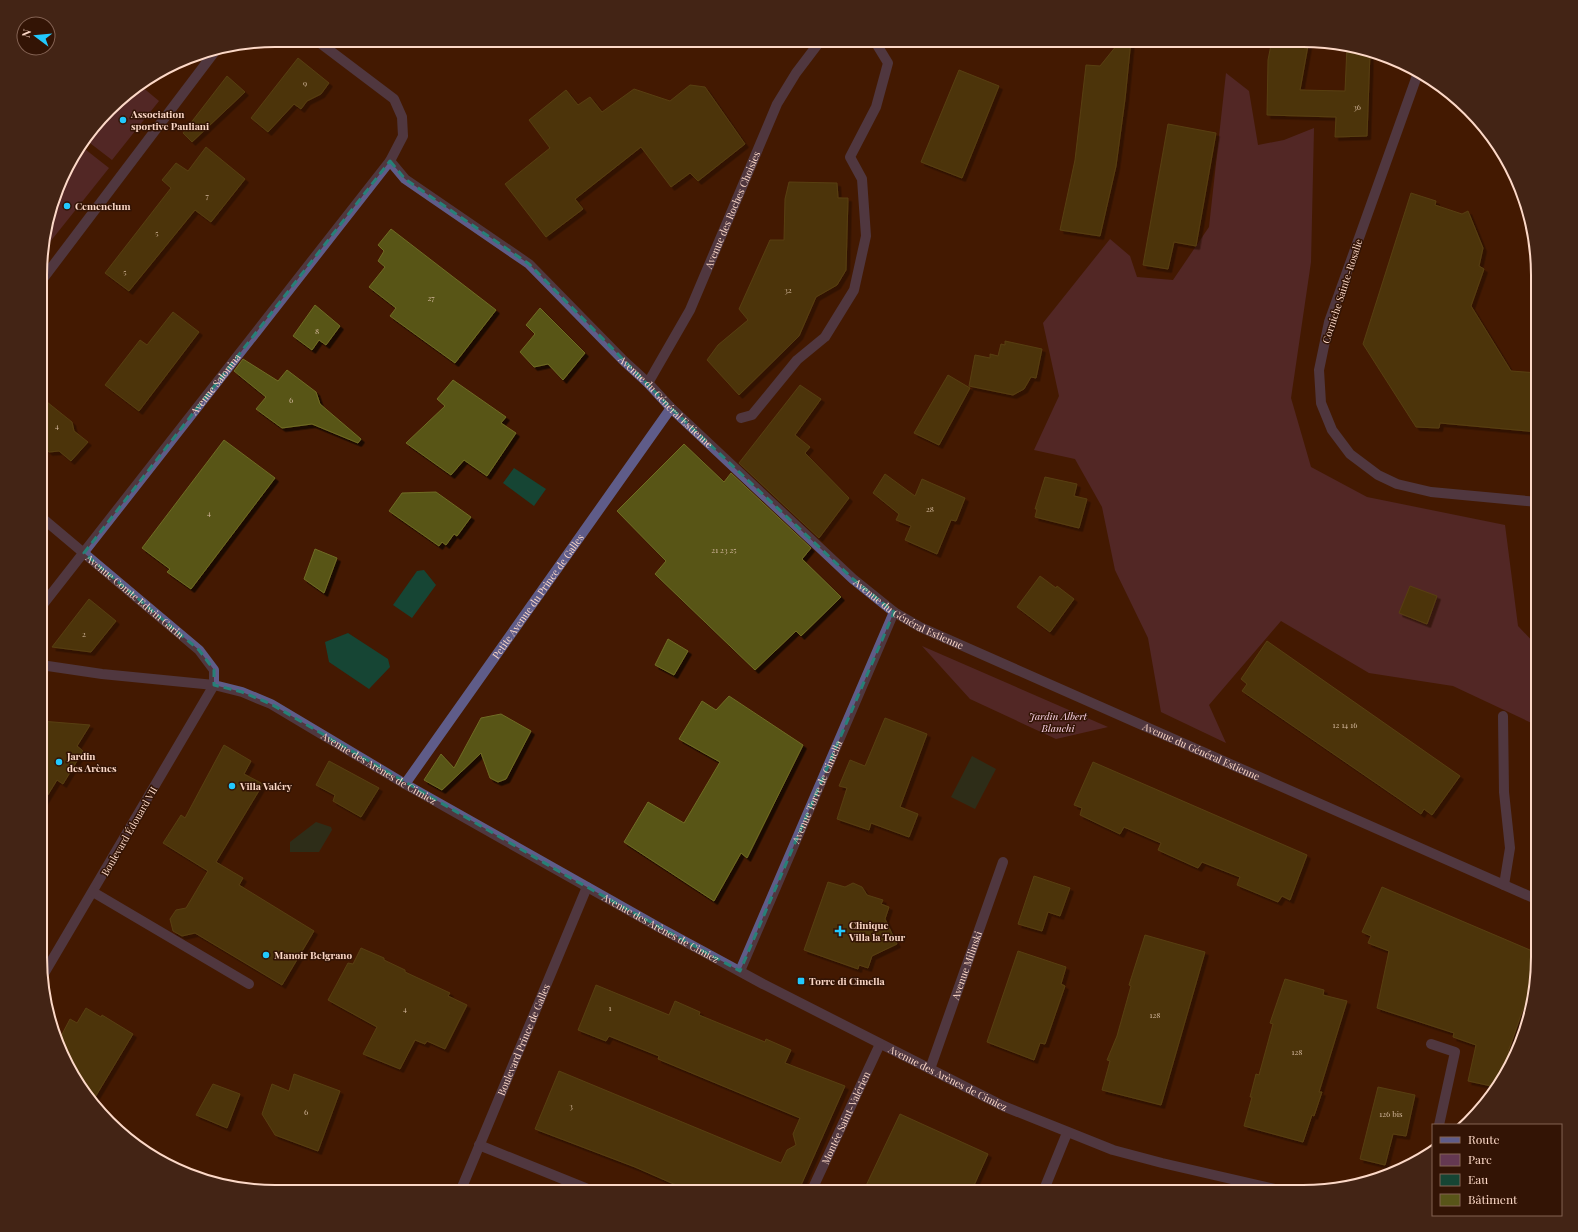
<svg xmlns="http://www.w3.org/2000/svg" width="1578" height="1232" font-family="'Playfair Display',serif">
<defs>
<filter id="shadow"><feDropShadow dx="3.5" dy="3.5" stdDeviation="0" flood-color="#0009"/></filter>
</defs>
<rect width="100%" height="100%" fill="#441902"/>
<path fill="#643851" d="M 1226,73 L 1249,91 L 1258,145 L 1284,140 L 1314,128 L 1311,262 L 1291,398 L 1311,467 L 1367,497 L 1505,525 L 1518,626 L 1538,647 L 1538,726 L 1453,686 L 1369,673 L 1281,621 L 1209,705 L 1226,743 L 1161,712 L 1148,638 L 1115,570 L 1102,507 L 1075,459 L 1034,450 L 1059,396 L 1043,323 L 1110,239 L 1130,256 L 1137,277 L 1173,280 L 1209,227 Z
M 141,86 L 159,101 L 112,160 L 86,140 L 120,98 Z
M 81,146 L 109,168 L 42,252 L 42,244 L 71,158 Z
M 922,646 L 1108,727 L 1056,739 L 970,699 Z"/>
<path fill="#164534" d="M 514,468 L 546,489 L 534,506 L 503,483 Z
M 424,570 L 436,585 L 412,618 L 393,605 L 417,571 Z
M 348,633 L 388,659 L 390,667 L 369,689 L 329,662 L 325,642 Z
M 972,756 L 996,769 L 975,809 L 951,797 Z
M 316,822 L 331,827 L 332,830 L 319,852 L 290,852 L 290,842 Z"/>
<path fill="#585519" stroke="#706c24" filter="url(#shadow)" d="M 1121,40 L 1131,40 L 1125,99 L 1116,166 L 1100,236 L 1060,230 L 1075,160 L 1086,65 L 1100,66 Z
M 1272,40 L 1309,40 L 1300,90 L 1345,91 L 1347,47 L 1370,52 L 1367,136 L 1335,137 L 1336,117 L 1267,115 L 1268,60 Z
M 298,58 L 329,83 L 321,94 L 307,101 L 301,109 L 294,104 L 268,132 L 251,118 Z
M 959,70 L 999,86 L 962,178 L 921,162 Z
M 227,76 L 245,92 L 192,142 L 183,133 Z
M 690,85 L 705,87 L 745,144 L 698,181 L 690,173 L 671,187 L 641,147 L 575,199 L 583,209 L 546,237 L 505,184 L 550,148 L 529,120 L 566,90 L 578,105 L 590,97 L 602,112 L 634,89 L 670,101 Z
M 1168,124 L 1216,133 L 1196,246 L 1174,242 L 1168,269 L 1143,265 Z
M 206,147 L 245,179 L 211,222 L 195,210 L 129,291 L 105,273 L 171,188 L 162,180 L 176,163 L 188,171 Z
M 789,182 L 837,183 L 838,198 L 848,198 L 846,270 L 837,285 L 816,297 L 799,336 L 739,395 L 707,360 L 718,345 L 748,320 L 739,309 L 770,240 L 784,240 L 785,199 Z
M 1411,193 L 1436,201 L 1435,205 L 1462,214 L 1468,211 L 1483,248 L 1479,266 L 1484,269 L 1471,306 L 1511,371 L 1538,373 L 1538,432 L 1440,423 L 1439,428 L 1416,427 L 1363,344 Z
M 391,229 L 496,310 L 455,363 L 390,316 L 396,308 L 369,287 L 385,267 L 378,261 L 384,251 L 378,245 Z
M 315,305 L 340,326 L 326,345 L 319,340 L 312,350 L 293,336 Z
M 540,308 L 585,353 L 563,380 L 548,364 L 534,367 L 520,352 L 535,334 L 526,325 Z
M 173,312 L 199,332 L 139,411 L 105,385 L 140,340 L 147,345 Z
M 1005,341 L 1042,349 L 1036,378 L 1031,377 L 1024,389 L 1013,395 L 969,386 L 975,355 L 990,358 L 990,354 L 998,356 L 1001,344 L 1005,345 Z
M 243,359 L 278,381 L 287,370 L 316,392 L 320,404 L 361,439 L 358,443 L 312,424 L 282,428 L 256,409 L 266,397 L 234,371 Z
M 948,375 L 970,388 L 939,445 L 914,433 Z
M 453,380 L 506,417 L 501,423 L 516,433 L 487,476 L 464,460 L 451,475 L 406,443 L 445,406 L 437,399 Z
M 800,385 L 821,399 L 795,435 L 810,447 L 805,453 L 849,498 L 819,538 L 739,463 Z
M 42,398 L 72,422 L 74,431 L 88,442 L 71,461 L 59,451 L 49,452 L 42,446 Z
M 224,440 L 275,478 L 191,589 L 167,572 L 170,569 L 142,548 Z
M 684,444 L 724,482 L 731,473 L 811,548 L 802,559 L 841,597 L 801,636 L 796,631 L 755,670 L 655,574 L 666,561 L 617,511 Z
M 885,474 L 915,496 L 922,479 L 965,498 L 956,521 L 951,520 L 937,554 L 905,540 L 911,526 L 896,520 L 899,514 L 873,493 Z
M 1045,477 L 1077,484 L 1074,496 L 1087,499 L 1079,528 L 1035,517 L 1037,509 L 1035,509 Z
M 436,492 L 471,517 L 457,536 L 454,534 L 446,545 L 442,542 L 439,546 L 389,511 L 402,493 Z
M 315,549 L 337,558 L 324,593 L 304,579 Z
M 1040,576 L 1056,588 L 1057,586 L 1074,599 L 1050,632 L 1017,607 Z
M 1410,586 L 1437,596 L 1427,624 L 1399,613 Z
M 89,599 L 116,621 L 91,652 L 52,647 Z
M 668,639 L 688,651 L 674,675 L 655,665 Z
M 1267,641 L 1460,776 L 1432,815 L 1424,809 L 1421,814 L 1242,691 L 1247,684 L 1241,679 Z
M 729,696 L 803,745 L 747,858 L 741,853 L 714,901 L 624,842 L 648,802 L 684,823 L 720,762 L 679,739 L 702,701 L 716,710 Z
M 501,714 L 531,731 L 506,779 L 498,782 L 490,778 L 481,753 L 442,790 L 424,780 L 441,754 L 454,768 L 481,718 Z
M 885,718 L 927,734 L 900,807 L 918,814 L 909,837 L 871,823 L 869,830 L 837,819 L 847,788 L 839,786 L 850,760 L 865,766 Z
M 41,721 L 90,725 L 77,746 L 83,751 L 63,784 L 57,780 L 41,806 Z
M 224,745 L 251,761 L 244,774 L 263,784 L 216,862 L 243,878 L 239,885 L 314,931 L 282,985 L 195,933 L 182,936 L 173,931 L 170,919 L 176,910 L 186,908 L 208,871 L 163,843 L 181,815 L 185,818 Z
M 329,761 L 379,788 L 361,817 L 333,801 L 335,795 L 316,785 Z
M 1093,762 L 1307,855 L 1290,900 L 1282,896 L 1278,902 L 1237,885 L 1240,877 L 1202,862 L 1198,868 L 1158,850 L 1161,843 L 1124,827 L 1120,834 L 1080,815 L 1082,808 L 1074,805 Z
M 1034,876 L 1070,888 L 1060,916 L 1048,912 L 1042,931 L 1018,924 Z
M 828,882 L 845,887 L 853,883 L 862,887 L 867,895 L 883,900 L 881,904 L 889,907 L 885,919 L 897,944 L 872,956 L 868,968 L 859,965 L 858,969 L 804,950 Z
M 1382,887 L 1537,953 L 1537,973 L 1529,1011 L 1523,1009 L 1508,1052 L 1516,1054 L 1496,1087 L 1468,1081 L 1476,1045 L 1453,1037 L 1454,1033 L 1377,1008 L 1389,951 L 1368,943 L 1371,936 L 1362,932 Z
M 1145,935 L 1205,952 L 1161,1105 L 1102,1090 L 1110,1061 L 1107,1060 L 1117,1036 L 1131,986 L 1129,985 Z
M 361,948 L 384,958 L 384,960 L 405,970 L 405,972 L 450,993 L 448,996 L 467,1005 L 445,1049 L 427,1041 L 425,1044 L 415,1040 L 400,1069 L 363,1054 L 377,1027 L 328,1000 L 348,963 L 353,964 Z
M 1018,951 L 1066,967 L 1061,984 L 1065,986 L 1045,1044 L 1040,1043 L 1034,1060 L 987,1042 Z
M 1285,979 L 1324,990 L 1323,995 L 1347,1001 L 1319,1092 L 1322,1092 L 1314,1116 L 1312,1115 L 1303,1142 L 1244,1126 L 1252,1097 L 1250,1097 L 1256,1074 L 1259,1075 L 1273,1024 L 1270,1023 Z
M 596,985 L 669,1015 L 675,1001 L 700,1012 L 699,1015 L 765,1042 L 766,1039 L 791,1050 L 785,1063 L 845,1086 L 798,1192 L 692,1192 L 635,1167 L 535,1129 L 559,1071 L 781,1163 L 787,1150 L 796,1145 L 793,1134 L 800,1118 L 658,1059 L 659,1056 L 609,1036 L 606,1041 L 578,1030 Z
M 86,1008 L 101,1017 L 102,1015 L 133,1034 L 94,1099 L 64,1061 L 59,1040 L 70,1019 L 77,1023 Z
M 294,1074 L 340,1091 L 318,1151 L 275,1135 L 262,1114 L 272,1084 L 289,1091 Z
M 213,1084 L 240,1094 L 227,1128 L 196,1115 Z
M 1378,1087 L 1415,1095 L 1406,1136 L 1393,1134 L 1385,1165 L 1360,1159 Z
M 900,1114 L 988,1154 L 971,1192 L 863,1192 Z"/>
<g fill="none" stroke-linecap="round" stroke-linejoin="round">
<g stroke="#5f5c89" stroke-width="10">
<path d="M 1418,73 L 1329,322 L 1319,370 L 1321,403 L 1332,430 L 1350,454 L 1378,475 L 1397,484 L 1431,492 L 1538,502"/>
<path id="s1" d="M 390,161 L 405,179 L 529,264 L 624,361 L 648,383 L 671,408 L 853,579 L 894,612 L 920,627 L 1538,900"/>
<path d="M 42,280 L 216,50"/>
<path id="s2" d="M 648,383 L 690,310 L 777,104 L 796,73 L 821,40"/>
<path d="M 741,418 L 752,415 L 797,360 L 825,337 L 854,290 L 866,236 L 862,179 L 850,157 L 876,107 L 888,63 L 874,40"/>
<path id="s3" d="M 41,517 L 199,650 L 214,670 L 214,685 L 42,977"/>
<path id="s4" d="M 41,607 L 390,161 L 403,136 L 402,117 L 394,99 L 316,40"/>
<path id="s5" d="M 41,665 L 102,674 L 214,685 L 242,692 L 271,704 L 405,784 L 660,928 L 763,984 L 1003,1106 L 1113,1150 L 1162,1163 L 1288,1192"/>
<path d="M 1503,716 L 1504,792 L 1510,848 L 1504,885"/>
<path id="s6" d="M 405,784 L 671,408"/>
<path d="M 93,892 L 249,984"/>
<path id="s7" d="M 740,971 L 894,612"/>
<path d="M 1431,1044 L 1455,1052 L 1439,1125"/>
<path id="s8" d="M 930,1069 L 1003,862"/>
<path d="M 479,1145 L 595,1192"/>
<path d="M 1433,1151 L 1433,1150"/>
<path id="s9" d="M 460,1192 L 587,887"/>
<path id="s10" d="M 811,1192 L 880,1044"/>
<path d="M 1043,1192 L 1067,1133"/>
</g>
</g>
<path d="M0 0H1578V1232H0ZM 390,161 L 405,179 L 529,264 L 671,408 L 853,579 L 894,612 L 740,971 L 567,876 L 271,704 L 242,692 L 214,685 L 214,670 L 199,650 L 84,553 Z" fill="#441902" fill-opacity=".55" fill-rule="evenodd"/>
<path fill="none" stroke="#278077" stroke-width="3" stroke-dasharray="8 5" stroke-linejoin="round" d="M 390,161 L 405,179 L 529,264 L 671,408 L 853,579 L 894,612 L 740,971 L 567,876 L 271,704 L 242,692 L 214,685 L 214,670 L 199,650 L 84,553 Z"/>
<g fill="#22c9fe" stroke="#331405" stroke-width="1.5">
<circle cx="123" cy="120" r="4"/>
<circle cx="67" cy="206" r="4"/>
<circle cx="59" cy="762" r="4"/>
<circle cx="232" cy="786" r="4"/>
<path d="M838 925h4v4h4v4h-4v4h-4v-4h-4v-4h4z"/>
<circle cx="266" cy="955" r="4"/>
<rect x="797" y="977" width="8" height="8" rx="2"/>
</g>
<g text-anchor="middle" stroke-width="3" stroke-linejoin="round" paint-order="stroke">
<g font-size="8" fill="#d3b79c">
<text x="305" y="86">9</text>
<text x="1357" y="110">36</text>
<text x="207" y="199">7</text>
<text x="157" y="236">5</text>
<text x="125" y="275">5</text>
<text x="788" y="293">32</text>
<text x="431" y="301">27</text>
<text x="317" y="334">8</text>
<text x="291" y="403">6</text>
<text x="57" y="429">4</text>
<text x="930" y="512">28</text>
<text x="209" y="516">4</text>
<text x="724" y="553">21 23 25</text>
<text x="84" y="637">2</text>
<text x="1345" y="728">12 14 16</text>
<text x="610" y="1011">1</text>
<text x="405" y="1012">4</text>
<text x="1155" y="1018">128</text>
<text x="1297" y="1055">128</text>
<text x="571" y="1109">3</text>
<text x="306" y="1115">6</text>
<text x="1391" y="1117">126 bis</text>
</g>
<g font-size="10" font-weight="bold" fill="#fcd8c7" stroke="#331405" text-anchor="start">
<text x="131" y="118">Association<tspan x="131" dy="12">sportive Pauliani</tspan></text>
<text x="75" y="210">Cemenelum</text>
<text x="67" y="760">Jardin<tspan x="67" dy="12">des Arènes</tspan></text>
<text x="240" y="790">Villa Valéry</text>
<text x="849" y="929">Clinique<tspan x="849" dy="12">Villa la Tour</tspan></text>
<text x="274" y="959">Manoir Belgrano</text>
<text x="809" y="985">Torre di Cimella</text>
</g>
<g font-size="10" fill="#fcd8c7" stroke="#331405">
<text dy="4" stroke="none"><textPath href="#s2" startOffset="193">Avenue des Roches Choisies</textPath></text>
<text transform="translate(1342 291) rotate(-72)" y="4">Corniche Sainte-Rosalie</text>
<text dy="4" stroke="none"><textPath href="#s4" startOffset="283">Avenue Salonina</textPath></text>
<text dy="4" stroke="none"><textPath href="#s1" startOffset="368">Avenue du Général Estienne</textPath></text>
<text dy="4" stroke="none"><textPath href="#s6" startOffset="230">Petite Avenue du Prince de Galles</textPath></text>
<text dy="4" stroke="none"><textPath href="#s3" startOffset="123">Avenue Comte Edwin Garin</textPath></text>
<text dy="4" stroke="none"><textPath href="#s1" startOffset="692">Avenue du Général Estienne</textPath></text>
<text dy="4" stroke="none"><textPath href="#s1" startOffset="1016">Avenue du Général Estienne</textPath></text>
<text dy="4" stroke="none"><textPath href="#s5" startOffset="360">Avenue des Arènes de Cimiez</textPath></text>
<text dy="4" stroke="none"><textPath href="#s7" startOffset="195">Avenue Torre de Cimella</textPath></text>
<text transform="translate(129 831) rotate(-60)" y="4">Boulevard Édouard VII</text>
<text dy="4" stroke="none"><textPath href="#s5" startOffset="684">Avenue des Arènes de Cimiez</textPath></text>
<text dy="4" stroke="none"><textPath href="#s8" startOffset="110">Avenue Milinski</textPath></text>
<text dy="4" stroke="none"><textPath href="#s9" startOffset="165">Boulevard Prince de Galles</textPath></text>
<text dy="4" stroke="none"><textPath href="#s5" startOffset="1008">Avenue des Arènes de Cimiez</textPath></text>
<text dy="4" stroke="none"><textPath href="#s10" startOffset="82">Montée Saint-Valérien</textPath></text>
</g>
<g font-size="10" font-style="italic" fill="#fad2e6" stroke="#331405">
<text x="1058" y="720">Jardin Albert<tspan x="1058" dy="12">Blanchi</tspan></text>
</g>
</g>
<path d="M0 0H1578V1232H0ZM275 47H1303A228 228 0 0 1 1531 275V957A228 228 0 0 1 1303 1185H275A228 228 0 0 1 47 957V275A228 228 0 0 1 275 47Z" fill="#432415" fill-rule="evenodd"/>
<path fill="none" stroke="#fcd8c7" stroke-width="2" d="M275 47H1303A228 228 0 0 1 1531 275V957A228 228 0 0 1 1303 1185H275A228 228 0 0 1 47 957V275A228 228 0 0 1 275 47Z"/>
<rect x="1432" y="1124" width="130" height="92" fill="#331405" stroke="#836253"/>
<rect x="1440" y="1137" width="20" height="6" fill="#5f5c89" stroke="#836253"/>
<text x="1468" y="1144" font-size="12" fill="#fcd8c7">Route</text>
<rect x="1440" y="1154" width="20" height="12" fill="#643851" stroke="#836253"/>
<text x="1468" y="1164" font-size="12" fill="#fcd8c7">Parc</text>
<rect x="1440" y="1174" width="20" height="12" fill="#164534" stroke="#836253"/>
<text x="1468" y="1184" font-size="12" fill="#fcd8c7">Eau</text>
<rect x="1440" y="1194" width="20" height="12" fill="#585519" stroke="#836253"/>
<text x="1468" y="1204" font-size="12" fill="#fcd8c7">Bâtiment</text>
<g transform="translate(36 36) rotate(286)"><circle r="19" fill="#331405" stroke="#836253"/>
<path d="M0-3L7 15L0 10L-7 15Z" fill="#22c9fe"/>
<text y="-6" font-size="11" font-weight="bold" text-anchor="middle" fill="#fcd8c7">N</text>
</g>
</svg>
